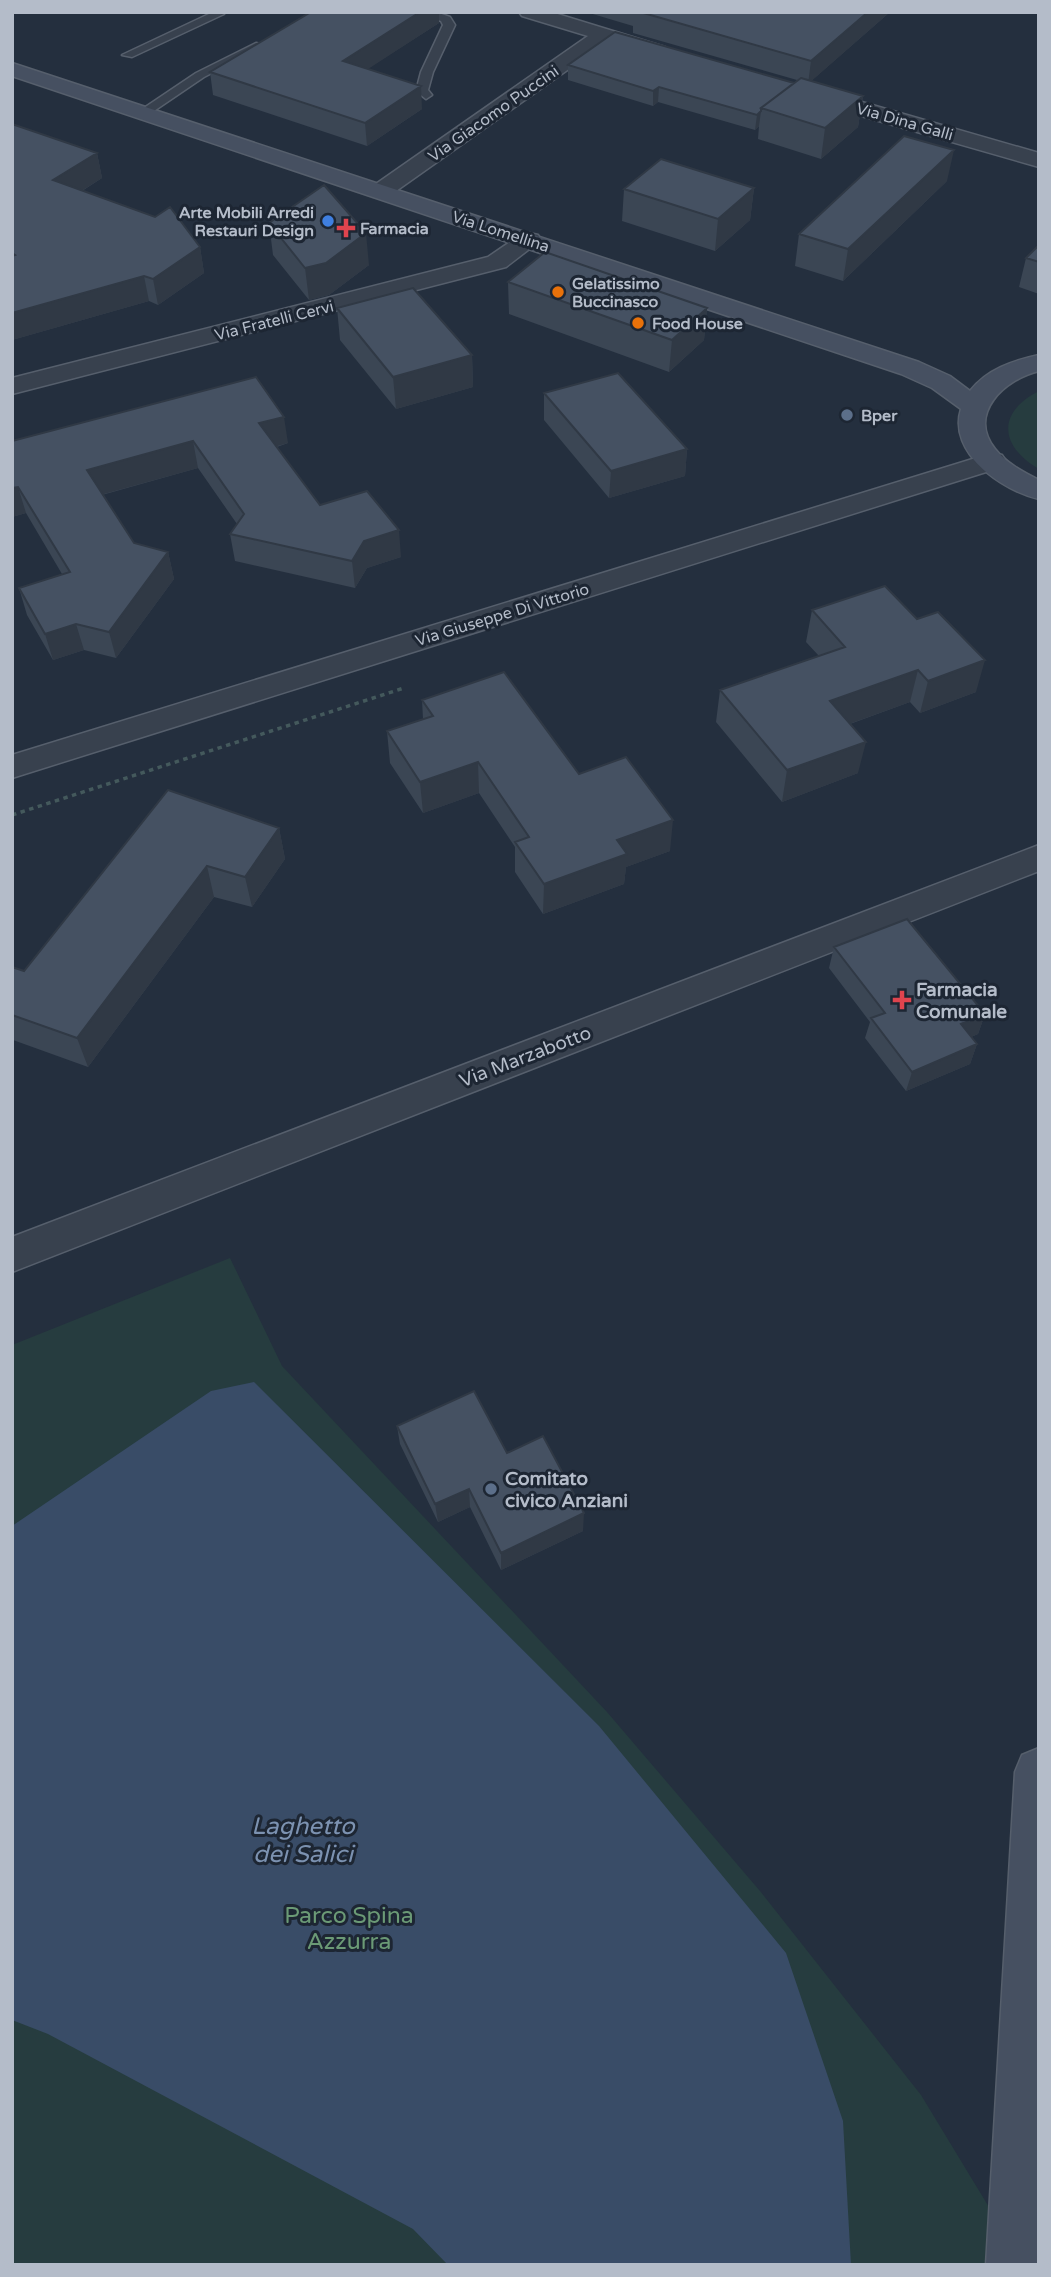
<svg xmlns="http://www.w3.org/2000/svg" width="1051" height="2277" font-family="'Varela Round',sans-serif">
<rect width="100%" height="100%" fill="#242f3e"/>
<path fill="#263c3f" d="M 1039,391 L 1039,469 C 999,446 997,412 1039,391 Z
M 230,1258 L 282,1366 L 607,1712 L 760,1891 L 921,2095 L 1024,2265 L 12,2265 L 12,1345 Z"/>
<path fill="#394c67" d="M 254,1382 L 599,1726 L 786,1953 L 843,2121 L 851,2265 L 448,2265 L 413,2229 L 48,2034 L 12,2020 L 12,1526 L 211,1391 Z"/>
<g fill="none" stroke-linecap="round" stroke-linejoin="round">
<defs>
<path id="service" d="M 208,12 L 224,14 L 132,57 L 122,55 L 209,14 Z
M 418,12 L 436,12 L 450,17 L 455,25 L 433,72 L 428,90 L 432,95 L 426,99 L 416,91 L 421,72 L 443,25 L 441,21 Z
M 256,43 L 266,45 L 204,77 L 148,115 L 138,112 L 196,73 Z"/>
<path id="minor" d="M 519,12 L 551,12 L 665,47 L 669,51 L 665,55 L 658,57 L 607,42 L 389,196 L 373,196 L 369,191 L 373,186 L 588,36 L 522,16 Z
M 810,87 L 1039,153 L 1039,167 L 802,99 L 799,94 L 802,89 Z
M 529,233 L 538,235 L 541,240 L 506,267 L 12,394 L 12,378 L 488,257 L 520,235 Z
M 992,453 L 1002,455 L 1006,461 L 1002,467 L 12,778 L 12,755 Z
M 1039,845 L 1039,871 L 12,1272 L 12,1237 Z"/>
<path id="secondary" d="M 12,63 L 919,362 L 950,376 L 970,391 C 987,369 1012,361 1039,355 L 1039,371 C 1005,379 967,413 995,449 C 1006,463 1023,472 1039,480 L 1039,499 C 1003,491 947,453 961,409 L 932,388 L 901,374 L 12,76 Z
M 1039,1748 L 1039,2265 L 986,2265 L 1015,1772 L 1022,1755 Z"/>
</defs>
<use href="#service" stroke="#565f6c" stroke-width="3"/>
<use href="#minor" stroke="#565f6c" stroke-width="3"/>
<use href="#secondary" stroke="#565f6c" stroke-width="3"/>
<path stroke="#44595c" stroke-width="3.5" stroke-dasharray="4.5 4.5" stroke-linecap="butt" d="M 12,815 L 404,688"/>
<use href="#service" fill="#38414e" fill-rule="evenodd"/>
<use href="#minor" fill="#38414e" fill-rule="evenodd"/>
<use href="#secondary" fill="#465061" fill-rule="evenodd"/>
</g>
<path fill="#3b4654" d="M 586,12 L 890,12 L 811,81 L 863,96 L 858,127 L 821,159 L 758,139 L 759,126 L 755,130 L 658,102 L 653,106 L 568,80 L 568,65 L 794,83 L 797,80 L 633,33 L 633,26 Z
M 439,23 L 367,69 L 422,109 L 367,146 L 213,95 L 210,72 Z
M 12,124 L 97,153 L 102,178 L 82,191 L 200,247 L 204,273 L 158,305 L 149,301 L 12,340 Z
M 947,181 L 843,281 L 795,266 L 799,234 Z
M 754,188 L 750,220 L 715,251 L 622,221 L 624,189 Z
M 269,223 L 369,265 L 329,295 L 309,300 L 273,255 Z
M 1039,245 L 1039,294 L 1019,287 L 1026,258 Z
M 508,282 L 707,308 L 704,340 L 669,372 L 509,314 Z
M 337,308 L 472,355 L 473,387 L 396,409 L 340,340 Z
M 256,377 L 288,443 L 277,447 L 320,505 L 401,557 L 367,568 L 355,588 L 235,561 L 230,534 L 237,524 L 198,468 L 102,495 L 134,543 L 168,552 L 174,579 L 116,658 L 84,650 L 53,660 L 27,615 L 19,588 L 62,574 L 26,513 L 12,517 L 12,441 Z
M 544,393 L 687,449 L 685,476 L 609,498 L 544,420 Z
M 812,610 L 976,692 L 920,713 L 910,702 L 850,724 L 858,773 L 782,802 L 716,722 L 720,690 L 819,656 L 806,642 Z
M 422,700 L 579,774 L 670,851 L 626,867 L 624,884 L 543,914 L 515,872 L 515,847 L 479,793 L 423,813 L 390,763 L 387,731 L 423,719 Z
M 168,790 L 279,828 L 285,859 L 252,907 L 214,897 L 88,1067 L 13,1040 L 12,1041 L 12,967 L 24,971 Z
M 834,947 L 985,1014 L 978,1034 L 971,1037 L 977,1044 L 970,1064 L 906,1091 L 865,1038 L 870,1022 L 829,968 Z
M 397,1426 L 507,1453 L 583,1531 L 501,1570 L 470,1507 L 438,1522 L 400,1444 Z"/>
<path fill="#303945" d="M 420,12 L 439,12 L 439,23 L 345,84 L 343,61 Z
M 868,12 L 890,12 L 808,84 L 811,61 Z
M 421,86 L 422,109 L 367,146 L 365,123 Z
M 659,87 L 658,102 L 653,106 L 653,91 Z
M 863,96 L 858,127 L 821,159 L 825,128 Z
M 761,111 L 759,126 L 755,130 L 757,115 Z
M 954,150 L 947,181 L 843,281 L 848,249 Z
M 97,153 L 102,178 L 59,205 L 53,180 Z
M 754,188 L 750,220 L 715,251 L 718,219 Z
M 366,233 L 369,265 L 329,295 L 309,300 L 305,268 Z
M 200,247 L 204,273 L 158,305 L 153,279 Z
M 144,276 L 149,301 L 12,340 L 12,313 Z
M 707,308 L 704,340 L 669,372 L 672,340 Z
M 472,355 L 473,387 L 396,409 L 393,377 Z
M 284,417 L 288,443 L 263,450 L 259,423 Z
M 193,441 L 198,468 L 93,497 L 87,470 Z
M 687,449 L 685,476 L 609,498 L 611,471 Z
M 18,487 L 26,513 L 12,517 L 12,488 Z
M 399,530 L 401,557 L 367,568 L 355,588 L 352,561 L 364,541 Z
M 168,552 L 174,579 L 116,658 L 109,632 Z
M 76,624 L 84,650 L 53,660 L 45,634 Z
M 985,660 L 976,692 L 920,713 L 928,681 Z
M 918,670 L 910,702 L 824,733 L 830,701 Z
M 866,742 L 858,773 L 782,802 L 787,770 Z
M 478,762 L 479,793 L 423,813 L 420,782 Z
M 673,820 L 670,851 L 626,867 L 624,884 L 543,914 L 544,884 L 617,840 Z
M 279,828 L 285,859 L 252,907 L 245,877 Z
M 207,866 L 214,897 L 88,1067 L 77,1038 Z
M 985,1014 L 978,1034 L 954,1044 L 961,1024 Z
M 977,1044 L 970,1064 L 906,1091 L 912,1072 Z
M 469,1489 L 470,1507 L 438,1522 L 435,1504 Z
M 584,1513 L 583,1531 L 501,1570 L 501,1553 Z"/>
<path fill="#455162" stroke="#303945" stroke-width="2" d="M 311,12 L 420,12 L 343,61 L 421,86 L 365,123 L 210,72 Z
M 640,12 L 868,12 L 811,61 Z
M 615,32 L 794,83 L 761,108 L 761,111 L 757,115 L 659,87 L 653,91 L 568,65 Z
M 801,78 L 863,96 L 825,128 L 761,108 Z
M 12,124 L 97,153 L 53,180 L 155,217 L 170,207 L 200,247 L 153,279 L 144,276 L 12,313 L 12,256 L 15,255 L 12,253 Z
M 904,136 L 954,150 L 848,249 L 799,234 Z
M 661,159 L 754,188 L 718,219 L 624,189 Z
M 324,185 L 366,233 L 326,263 L 305,268 L 269,223 Z
M 1039,245 L 1039,262 L 1026,258 Z
M 545,252 L 707,308 L 672,340 L 508,282 Z
M 413,288 L 472,355 L 393,377 L 337,308 Z
M 618,373 L 687,449 L 611,471 L 544,393 Z
M 256,377 L 284,417 L 259,423 L 320,505 L 367,491 L 399,530 L 364,541 L 352,561 L 230,534 L 244,514 L 193,441 L 87,470 L 134,543 L 168,552 L 109,632 L 76,624 L 45,634 L 19,588 L 70,572 L 18,487 L 12,488 L 12,441 Z
M 885,586 L 917,619 L 938,612 L 985,660 L 928,681 L 918,670 L 830,701 L 866,742 L 787,770 L 720,690 L 845,647 L 812,610 Z
M 504,672 L 579,774 L 626,757 L 673,820 L 617,840 L 627,854 L 544,884 L 515,842 L 529,837 L 478,762 L 420,782 L 387,731 L 433,716 L 422,700 Z
M 168,790 L 279,828 L 245,877 L 207,866 L 77,1038 L 12,1015 L 12,967 L 24,971 Z
M 907,919 L 985,1014 L 961,1024 L 977,1044 L 912,1072 L 871,1018 L 885,1013 L 834,947 Z
M 474,1391 L 507,1453 L 543,1436 L 584,1513 L 501,1553 L 469,1489 L 435,1504 L 397,1426 Z"/>
<circle fill="#3f7fe0" stroke="#1d2633" stroke-width="2.5" cx="328" cy="221" r="7"/>
<g fill="#e0444e" stroke="#1d2633" stroke-width="2.5">
<path d="M342.5 217.5h7v7h7v7h-7v7h-7v-7h-7v-7h7z"/>
<path d="M898.5 989.5h7v7h7v7h-7v7h-7v-7h-7v-7h7z"/>
</g>
<g fill="#e8710a" stroke="#1d2633" stroke-width="2.5">
<circle cx="558" cy="292" r="7"/>
<circle cx="638" cy="323" r="7"/>
</g>
<g fill="#5c6f8a" stroke="#1d2633" stroke-width="2.5">
<circle cx="847" cy="415" r="7"/>
<circle cx="491" cy="1489" r="7"/>
</g>
<g text-anchor="middle" stroke-width="6" stroke-linejoin="round" paint-order="stroke">
<g font-size="16" fill="#b4bcc9" stroke="#1d2633">
<text transform="translate(493 113) rotate(-35)" y="6">Via Giacomo Puccini</text>
<text transform="translate(905 121) rotate(16)" y="6">Via Dina Galli</text>
<text transform="translate(501 231) rotate(18)" y="6">Via Lomellina</text>
<text transform="translate(274 320) rotate(-14)" y="6">Via Fratelli Cervi</text>
<text transform="translate(502 614) rotate(-17)" y="6">Via Giuseppe Di Vittorio</text>
</g>
<g font-size="16" font-weight="bold" fill="#b4bcc9" stroke="#1d2633" text-anchor="start">
<text x="314" y="218" text-anchor="end">Arte Mobili Arredi<tspan x="314" dy="18">Restauri Design</tspan></text>
<text x="360" y="234">Farmacia</text>
<text x="572" y="289">Gelatissimo<tspan x="572" dy="18">Buccinasco</tspan></text>
<text x="652" y="329">Food House</text>
<text x="861" y="421">Bper</text>
</g>
<g font-size="19" font-weight="bold" fill="#b4bcc9" stroke="#1d2633" text-anchor="start">
<text x="916" y="996">Farmacia<tspan x="916" dy="22">Comunale</tspan></text>
<text x="505" y="1485">Comitato<tspan x="505" dy="22">civico Anziani</tspan></text>
</g>
<g font-size="19" fill="#b4bcc9" stroke="#1d2633">
<text transform="translate(525 1056) rotate(-21)" y="7">Via Marzabotto</text>
</g>
<g font-size="23" fill="#6b9a76" stroke="#1d2633">
<text x="349" y="1923">Parco Spina<tspan x="349" dy="26">Azzurra</tspan></text>
</g>
<g font-size="24" font-style="italic" fill="#7c92b1" stroke="#1d2633">
<text x="303" y="1834">Laghetto<tspan x="303" dy="28">dei Salici</tspan></text>
</g>
</g>
<rect width="1051" height="2277" fill="none" stroke="#b4bcc9" stroke-width="28"/>
</svg>
